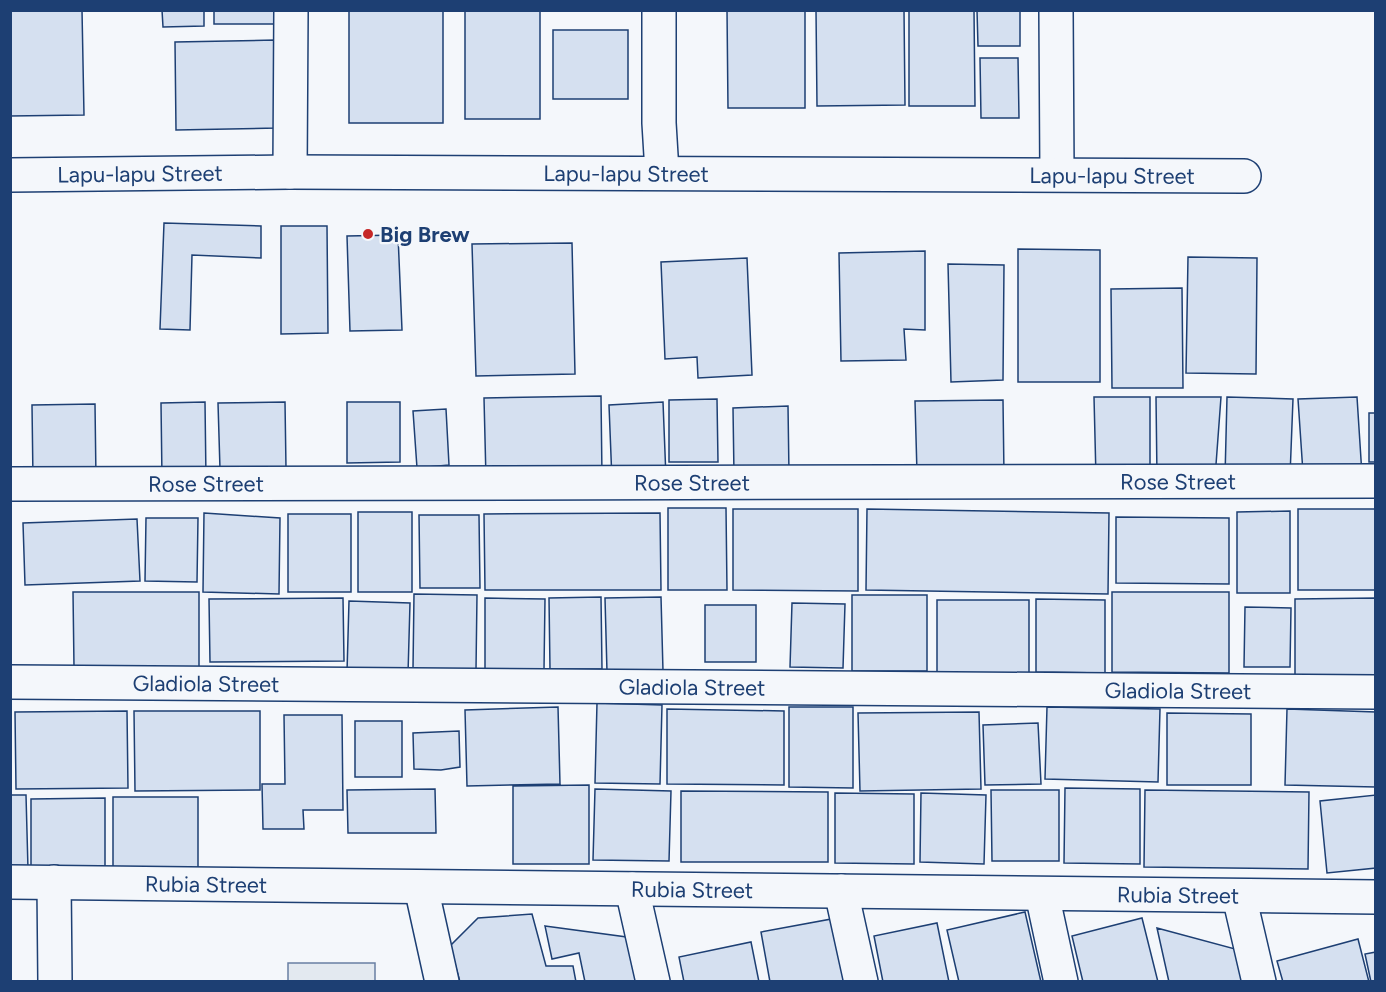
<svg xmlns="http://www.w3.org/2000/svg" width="1386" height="992" font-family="Figtree,sans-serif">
<rect width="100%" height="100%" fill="#f4f7fb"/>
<path fill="#e3e9f0" stroke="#687fa3" stroke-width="1.5" d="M 288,963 L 375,963 L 375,981 L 288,981 Z"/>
<path fill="#d5e0f0" stroke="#1d3f73" stroke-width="1.5" d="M 10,10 L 82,10 L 84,115 L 10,116 Z
M 162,10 L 204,10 L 204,26 L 163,27 Z
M 214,10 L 274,10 L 274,24 L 214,24 Z
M 349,10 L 443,10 L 443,123 L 349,123 Z
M 465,10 L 540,10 L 540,119 L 465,119 Z
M 727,10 L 805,10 L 805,108 L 728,108 Z
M 816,10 L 904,10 L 905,105 L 817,106 Z
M 909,10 L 974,10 L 975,106 L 909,106 Z
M 977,10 L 1020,10 L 1020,46 L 978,46 Z
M 553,30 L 628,30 L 628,99 L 553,99 Z
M 275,40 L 277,128 L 176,130 L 175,42 Z
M 980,58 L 1018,58 L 1019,118 L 981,118 Z
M 164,223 L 261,226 L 261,258 L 192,255 L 190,330 L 160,329 Z
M 281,226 L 327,226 L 328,333 L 281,334 Z
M 398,235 L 402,330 L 350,331 L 347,236 Z
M 572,243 L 575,374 L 476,376 L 472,244 Z
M 1018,249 L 1100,250 L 1100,382 L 1018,382 Z
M 925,251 L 925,330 L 904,329 L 906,360 L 841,361 L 839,253 Z
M 1188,257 L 1257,258 L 1256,374 L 1186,373 Z
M 747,258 L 752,375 L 698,378 L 697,357 L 665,359 L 661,262 Z
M 948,264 L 1004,265 L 1003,380 L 951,382 Z
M 1182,288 L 1183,388 L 1112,388 L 1111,289 Z
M 601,396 L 602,477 L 486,479 L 484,398 Z
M 1094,397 L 1150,397 L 1150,478 L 1096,478 Z
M 1156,397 L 1221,397 L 1215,478 L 1157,478 Z
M 1227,397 L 1293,399 L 1290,476 L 1225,477 Z
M 1357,397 L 1362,475 L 1303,473 L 1298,399 Z
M 717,399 L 718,462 L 669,462 L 669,400 Z
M 1003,400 L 1004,475 L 917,473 L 915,401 Z
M 205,402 L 206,479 L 162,479 L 161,403 Z
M 285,402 L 286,468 L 220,469 L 218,403 Z
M 347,402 L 400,402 L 400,462 L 347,463 Z
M 663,402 L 666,478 L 612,481 L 609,405 Z
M 95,404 L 96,479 L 33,480 L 32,405 Z
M 788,406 L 789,474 L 734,475 L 733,408 Z
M 446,409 L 449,465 L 417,468 L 413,411 Z
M 1369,413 L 1376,413 L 1376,462 L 1369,462 Z
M 668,508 L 726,508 L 727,590 L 668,590 Z
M 733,509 L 858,509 L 858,591 L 733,590 Z
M 867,509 L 1109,513 L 1108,594 L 866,590 Z
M 1298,509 L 1376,509 L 1376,590 L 1298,590 Z
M 1290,511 L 1290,593 L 1237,593 L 1237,512 Z
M 358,512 L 412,512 L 412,592 L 358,592 Z
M 204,513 L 280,518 L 279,594 L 203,592 Z
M 660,513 L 661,590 L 485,590 L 484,514 Z
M 288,514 L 351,514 L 351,592 L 288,592 Z
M 419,515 L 479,515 L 480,588 L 420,588 Z
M 1116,517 L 1229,518 L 1229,584 L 1116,583 Z
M 146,518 L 198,518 L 197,582 L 145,581 Z
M 137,519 L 140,581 L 25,585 L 23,523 Z
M 73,592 L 199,592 L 199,667 L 74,667 Z
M 1112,592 L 1229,592 L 1229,673 L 1112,672 Z
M 414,594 L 477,595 L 476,670 L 413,669 Z
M 852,595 L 927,595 L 927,671 L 852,671 Z
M 601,597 L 602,669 L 550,669 L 549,598 Z
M 661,597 L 663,671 L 607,672 L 605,598 Z
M 343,598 L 344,661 L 210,662 L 209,599 Z
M 485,598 L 545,599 L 544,670 L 485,670 Z
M 1376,598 L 1376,676 L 1295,676 L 1295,599 Z
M 1036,599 L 1105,600 L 1105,673 L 1036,672 Z
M 937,600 L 1029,600 L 1029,673 L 937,673 Z
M 349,601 L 410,603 L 408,674 L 347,672 Z
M 792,603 L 845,604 L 843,668 L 790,667 Z
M 705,605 L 756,605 L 756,662 L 705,662 Z
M 1245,607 L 1291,608 L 1290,667 L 1244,667 Z
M 597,703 L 662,705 L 660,784 L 595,783 Z
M 558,707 L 560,784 L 467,786 L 465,710 Z
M 789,707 L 853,707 L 853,788 L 789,787 Z
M 1047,707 L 1160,709 L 1158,782 L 1045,779 Z
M 667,709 L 784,711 L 784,785 L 667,784 Z
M 1287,709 L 1376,712 L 1376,787 L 1285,785 Z
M 127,711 L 128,788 L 16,789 L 15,712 Z
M 134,711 L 260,711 L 260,790 L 135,791 Z
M 979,712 L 981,789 L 860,791 L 858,713 Z
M 1167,713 L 1251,714 L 1251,785 L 1167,785 Z
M 284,715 L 342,715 L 343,810 L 303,810 L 304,829 L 263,829 L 262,784 L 285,784 Z
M 355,721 L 402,721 L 402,777 L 355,777 Z
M 1038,723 L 1041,784 L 985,785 L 983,725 Z
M 459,731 L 460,767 L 441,770 L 414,769 L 413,733 Z
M 589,785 L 589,864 L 513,864 L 513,786 Z
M 1065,788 L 1140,789 L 1140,864 L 1064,863 Z
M 435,789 L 436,833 L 348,833 L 347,790 Z
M 595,789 L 671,791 L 669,861 L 593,860 Z
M 991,790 L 1059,790 L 1059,861 L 992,861 Z
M 1145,790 L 1309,792 L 1308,869 L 1144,867 Z
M 681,791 L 828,792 L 828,862 L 681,862 Z
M 835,793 L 914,794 L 914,864 L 835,863 Z
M 921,793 L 986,795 L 984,864 L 920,862 Z
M 10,795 L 26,795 L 28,869 L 10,870 Z
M 1376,795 L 1376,868 L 1327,873 L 1320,801 Z
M 113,797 L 198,797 L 198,870 L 113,870 Z
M 105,798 L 105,869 L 31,870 L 31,799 Z
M 1025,912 L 1041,982 L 959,982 L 947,930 Z
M 532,914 L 546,966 L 573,966 L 576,982 L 460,982 L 450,946 L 478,918 Z
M 837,918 L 848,982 L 770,982 L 761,932 Z
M 1142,918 L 1158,982 L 1083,982 L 1072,936 Z
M 937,923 L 949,982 L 883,982 L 874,936 Z
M 545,926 L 634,938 L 643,982 L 585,982 L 579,953 L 552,959 Z
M 1157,928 L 1239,950 L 1246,982 L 1169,982 Z
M 1358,939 L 1369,982 L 1283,982 L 1277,961 Z
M 751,942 L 759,982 L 684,982 L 679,957 Z
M 1376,952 L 1376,982 L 1371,982 L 1365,954 Z"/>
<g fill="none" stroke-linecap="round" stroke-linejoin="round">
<defs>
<g id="minor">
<path d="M 659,10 L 659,123 L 662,172"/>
<path d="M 1056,10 L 1057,174"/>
<path d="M 290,172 L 291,10"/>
<path id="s1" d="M 10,175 L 290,172 L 1244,176"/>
<path id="s2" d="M 10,484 L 1376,481"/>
<path id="s3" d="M 10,682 L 1376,692"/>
<path id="s4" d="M 10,882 L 1376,897"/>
<path d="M 54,882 L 55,982"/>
<path d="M 421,887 L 442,982"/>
<path d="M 632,889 L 653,982"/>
<path d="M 841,891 L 861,982"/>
<path d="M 1042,894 L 1061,982"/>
<path d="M 1239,896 L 1259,982"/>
</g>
</defs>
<use href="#minor" stroke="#1d3f73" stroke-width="36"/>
<use href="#minor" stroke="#f4f7fb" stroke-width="33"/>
</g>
<circle fill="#c62828" stroke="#f4f7fb" stroke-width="2" cx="368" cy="234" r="6"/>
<g text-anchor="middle" stroke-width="4.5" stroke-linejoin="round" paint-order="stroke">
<g font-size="22" fill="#1d3f73" stroke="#f4f7fb">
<text dy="8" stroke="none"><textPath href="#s1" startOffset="616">Lapu-lapu Street</textPath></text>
<text dy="8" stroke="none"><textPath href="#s1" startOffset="130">Lapu-lapu Street</textPath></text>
<text dy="8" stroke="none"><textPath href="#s1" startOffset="1102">Lapu-lapu Street</textPath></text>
<text dy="8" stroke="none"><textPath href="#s2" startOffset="1168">Rose Street</textPath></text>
<text dy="8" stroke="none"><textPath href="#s2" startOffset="682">Rose Street</textPath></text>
<text dy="8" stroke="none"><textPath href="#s2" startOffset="196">Rose Street</textPath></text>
<text dy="8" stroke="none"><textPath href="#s3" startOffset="196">Gladiola Street</textPath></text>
<text dy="8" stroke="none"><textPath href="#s3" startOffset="682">Gladiola Street</textPath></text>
<text dy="8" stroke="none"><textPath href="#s3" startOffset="1168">Gladiola Street</textPath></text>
<text dy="8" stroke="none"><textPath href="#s4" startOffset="196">Rubia Street</textPath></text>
<text dy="8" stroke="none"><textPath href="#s4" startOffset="682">Rubia Street</textPath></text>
<text dy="8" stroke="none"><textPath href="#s4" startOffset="1168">Rubia Street</textPath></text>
</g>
<g font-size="22" font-weight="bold" fill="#1d3f73" stroke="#f4f7fb" text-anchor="start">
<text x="380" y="242">Big Brew</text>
</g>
</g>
<rect width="1386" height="992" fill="none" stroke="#1d3f73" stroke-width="24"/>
</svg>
